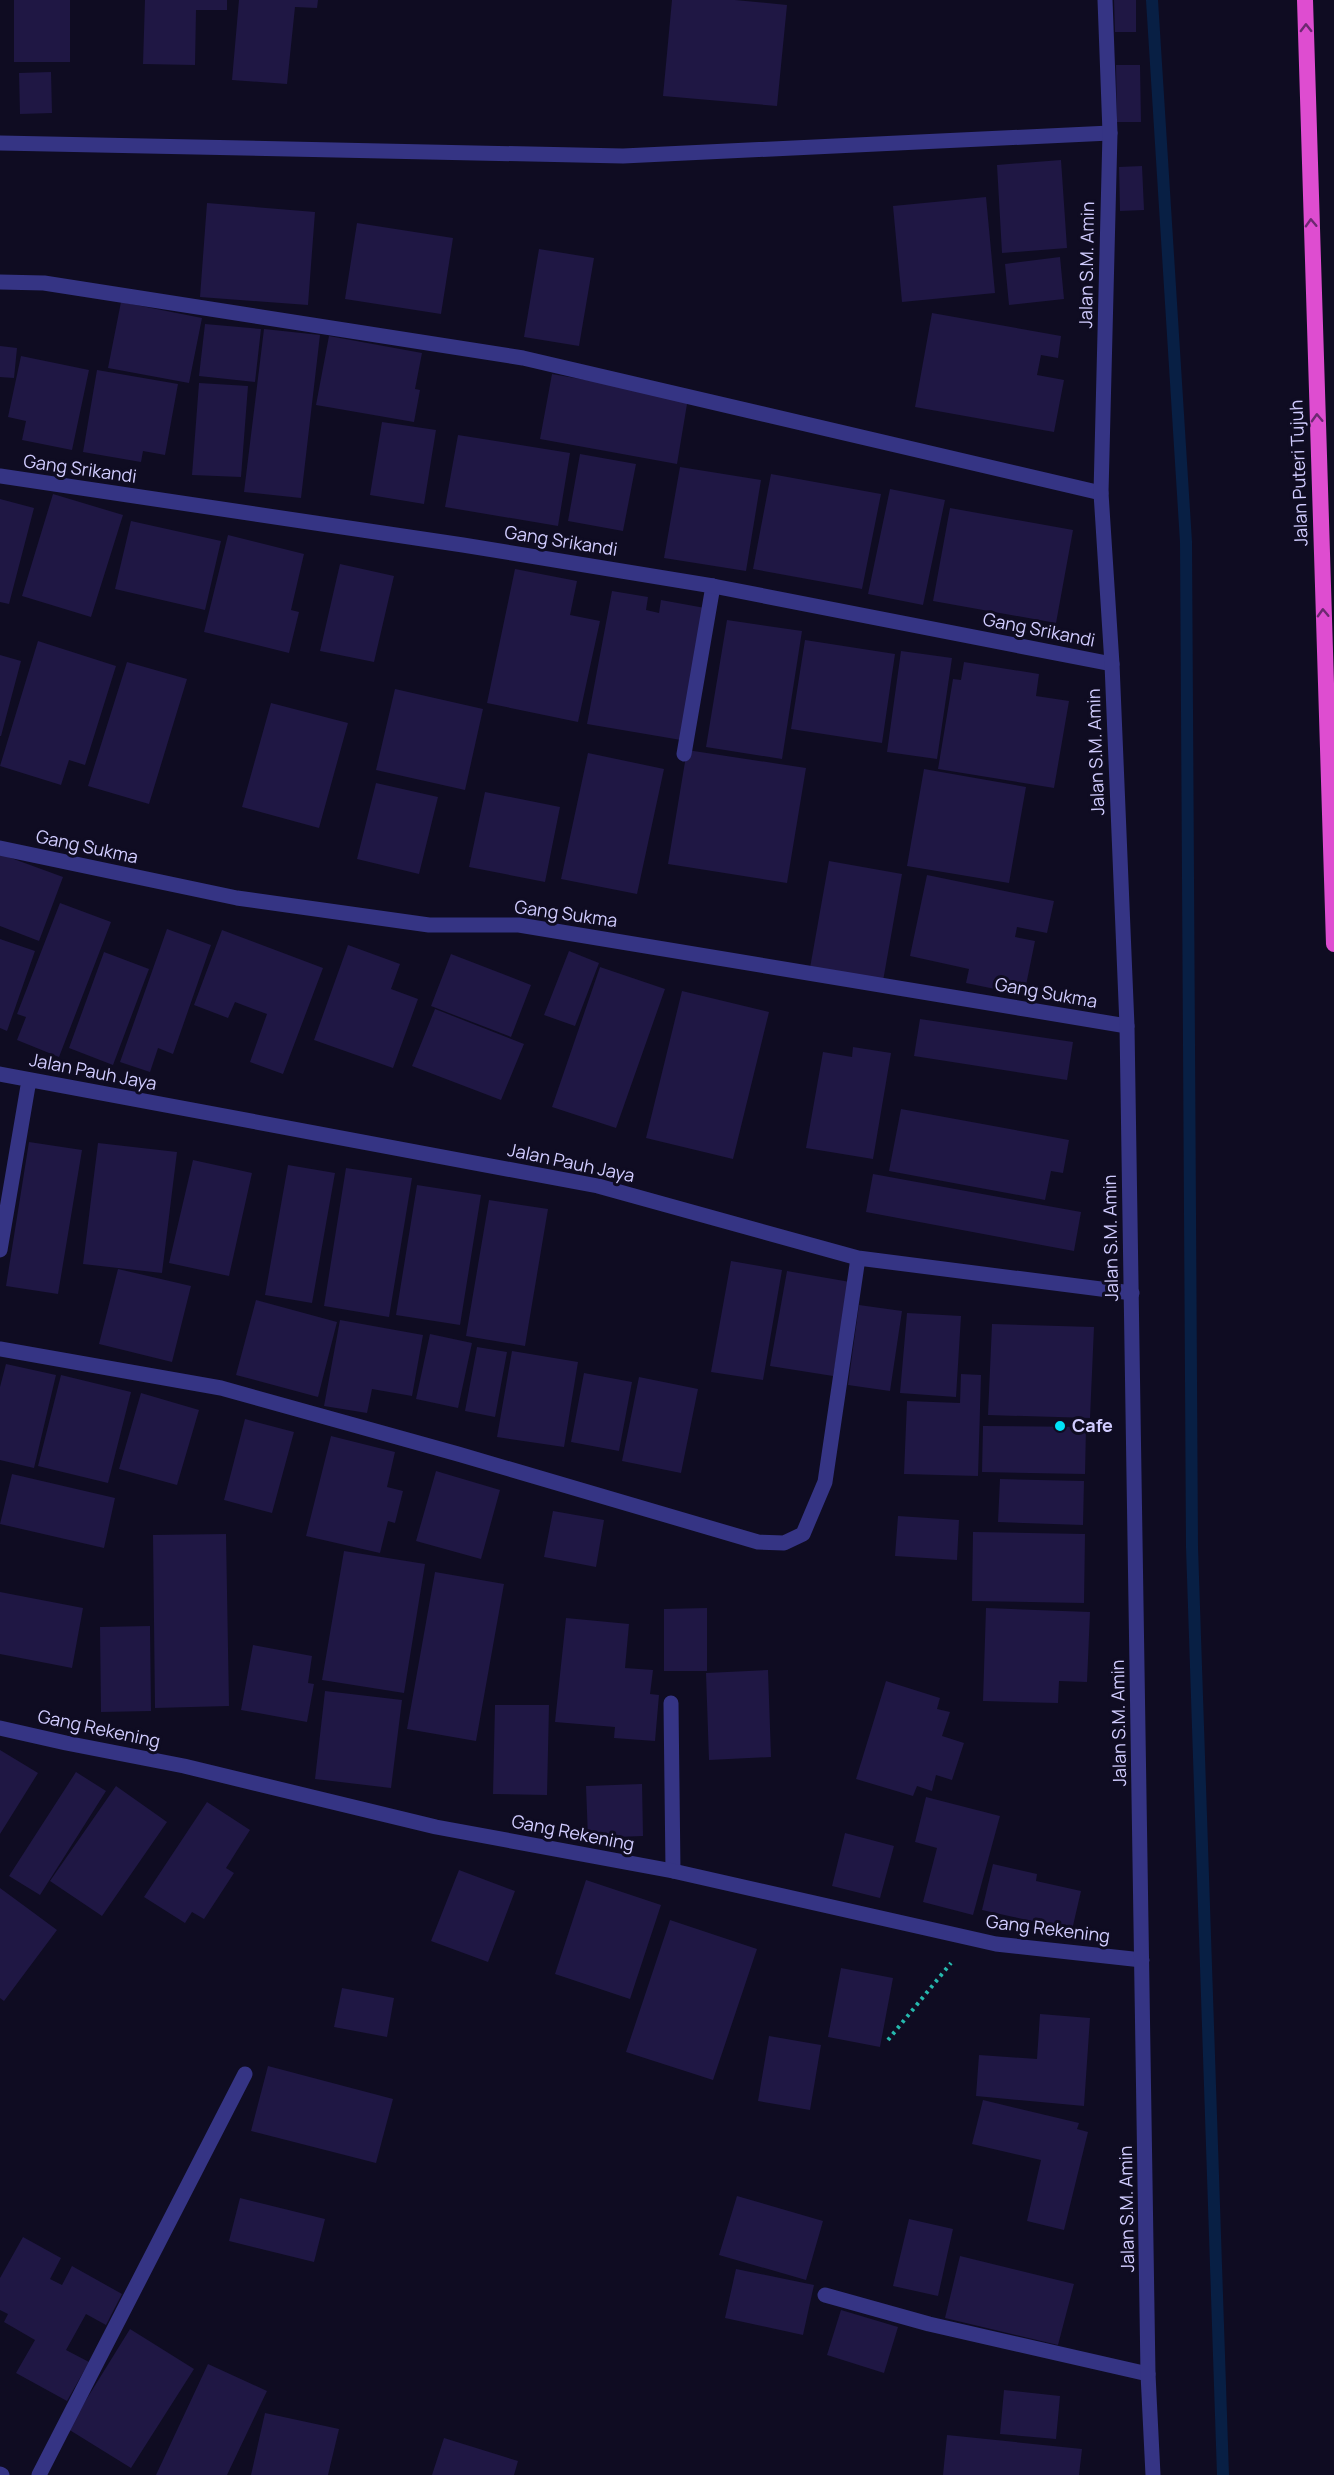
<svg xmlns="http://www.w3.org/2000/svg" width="1334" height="2475" font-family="Manrope,sans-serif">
<rect width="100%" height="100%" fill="#0f0c22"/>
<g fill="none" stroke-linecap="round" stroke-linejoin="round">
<path stroke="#081f44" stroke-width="12" d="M 1152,0 L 1186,542 L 1192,1547 L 1223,2475"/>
</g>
<path fill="#1f1744" d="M 14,0 L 70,0 L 70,62 L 14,62 Z
M 145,0 L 227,0 L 227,10 L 196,10 L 195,65 L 143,64 Z
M 239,0 L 318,0 L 317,8 L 295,7 L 287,84 L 232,80 Z
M 672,0 L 735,0 L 787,5 L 777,106 L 663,96 Z
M 1114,0 L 1136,0 L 1136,32 L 1115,32 Z
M 1116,65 L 1140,65 L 1141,122 L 1117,122 Z
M 51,72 L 52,113 L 20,114 L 19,73 Z
M 1061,160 L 1067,248 L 1002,253 L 997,165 Z
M 1142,166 L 1144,210 L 1120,211 L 1119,167 Z
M 986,197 L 995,293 L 902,302 L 893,206 Z
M 207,203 L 315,212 L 308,305 L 200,297 Z
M 357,223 L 453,238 L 441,314 L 345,299 Z
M 539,249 L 594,258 L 579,346 L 524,337 Z
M 1060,257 L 1064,299 L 1009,305 L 1005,264 Z
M 121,302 L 202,318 L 189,383 L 108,368 Z
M 932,313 L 1061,336 L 1058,358 L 1041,355 L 1037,375 L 1064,380 L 1054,432 L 915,407 Z
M 205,324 L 261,329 L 255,382 L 199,376 Z
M 264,329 L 320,335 L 301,498 L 244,492 Z
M 329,336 L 422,353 L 415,389 L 420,390 L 414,422 L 316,405 Z
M 0,346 L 17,348 L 14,378 L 0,377 Z
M 21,356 L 89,370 L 72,450 L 22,440 L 26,421 L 8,417 Z
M 97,370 L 178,384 L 165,455 L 143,451 L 141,462 L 83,452 Z
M 552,374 L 688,398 L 677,464 L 540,439 Z
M 199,383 L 248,386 L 241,477 L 192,475 Z
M 382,422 L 436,430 L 424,504 L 370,495 Z
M 458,435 L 570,453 L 558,526 L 445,507 Z
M 580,454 L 636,464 L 623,531 L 568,521 Z
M 680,467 L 761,480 L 746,571 L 664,558 Z
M 771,474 L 881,494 L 862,589 L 753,569 Z
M 890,489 L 945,500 L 923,605 L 868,594 Z
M 53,494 L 123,515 L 91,617 L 22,596 Z
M 0,499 L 34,508 L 9,604 L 0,602 Z
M 950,508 L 1073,530 L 1056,623 L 933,601 Z
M 131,521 L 221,541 L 205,610 L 115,589 Z
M 228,535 L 304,554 L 291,610 L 299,612 L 289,653 L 204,632 Z
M 340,564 L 394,576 L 374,662 L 320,651 Z
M 515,569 L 577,581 L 570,615 L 600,621 L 578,722 L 487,703 Z
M 612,591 L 648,597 L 646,610 L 659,613 L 661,600 L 705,608 L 681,740 L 587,724 Z
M 727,620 L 802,631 L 782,759 L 706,747 Z
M 805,640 L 895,654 L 882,743 L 791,729 Z
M 38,641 L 116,666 L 85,765 L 69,760 L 61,785 L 0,766 Z
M 901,651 L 952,658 L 937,759 L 887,752 Z
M 0,655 L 21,661 L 1,736 L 0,736 Z
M 127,662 L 187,679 L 149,804 L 88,786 Z
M 964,662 L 1039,674 L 1036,696 L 1069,701 L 1054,788 L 938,769 L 953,679 L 961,680 Z
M 395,689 L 483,709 L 465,790 L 376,770 Z
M 271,703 L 348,723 L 319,828 L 242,807 Z
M 687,750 L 806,768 L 787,883 L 668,864 Z
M 588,753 L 664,769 L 637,894 L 561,879 Z
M 924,769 L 1026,787 L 1009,883 L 907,866 Z
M 376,783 L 438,797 L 419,874 L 357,859 Z
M 485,792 L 560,807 L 545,882 L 469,867 Z
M 0,854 L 63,877 L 39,941 L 0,926 Z
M 829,861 L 902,874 L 883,981 L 810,968 Z
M 927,875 L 1054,901 L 1047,933 L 1017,927 L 1015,937 L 1035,941 L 1024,995 L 966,983 L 969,969 L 910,956 Z
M 60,903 L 111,922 L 59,1057 L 17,1040 L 26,1017 L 17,1014 Z
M 167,929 L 211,945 L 173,1054 L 158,1048 L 150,1072 L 120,1062 Z
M 222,930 L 323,968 L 283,1074 L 250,1062 L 267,1014 L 235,1002 L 228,1018 L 194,1005 Z
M 0,939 L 35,951 L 7,1031 L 0,1028 Z
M 348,945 L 400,964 L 391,989 L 418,999 L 393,1068 L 314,1040 Z
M 569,951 L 599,963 L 575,1026 L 544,1015 Z
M 104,952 L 149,969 L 113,1065 L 69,1048 Z
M 451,954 L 531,985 L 511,1037 L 431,1006 Z
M 600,967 L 665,989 L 616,1128 L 552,1107 Z
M 682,991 L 769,1012 L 733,1159 L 646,1138 Z
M 435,1009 L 524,1044 L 501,1100 L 412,1066 Z
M 920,1019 L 1073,1042 L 1067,1080 L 914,1056 Z
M 853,1047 L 891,1053 L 873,1159 L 806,1148 L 823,1052 L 852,1057 Z
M 901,1109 L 1069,1140 L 1063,1173 L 1051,1171 L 1045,1200 L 889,1171 Z
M 29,1142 L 82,1150 L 58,1294 L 6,1286 Z
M 98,1143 L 177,1152 L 162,1273 L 83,1264 Z
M 193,1160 L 252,1173 L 229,1276 L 169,1263 Z
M 288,1165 L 335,1173 L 312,1303 L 265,1295 Z
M 346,1168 L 412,1178 L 389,1317 L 324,1306 Z
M 873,1174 L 1081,1212 L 1074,1251 L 866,1212 Z
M 417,1185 L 481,1195 L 460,1325 L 396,1315 Z
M 489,1200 L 548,1209 L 525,1346 L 466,1336 Z
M 731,1261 L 782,1270 L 763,1380 L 711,1372 Z
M 118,1269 L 191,1286 L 172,1362 L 99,1344 Z
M 787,1271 L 850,1282 L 833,1376 L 770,1366 Z
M 256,1300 L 337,1322 L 318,1397 L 236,1375 Z
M 859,1305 L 902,1311 L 890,1391 L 848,1385 Z
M 907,1313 L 961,1316 L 956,1397 L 900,1393 Z
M 340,1320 L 423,1335 L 412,1396 L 372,1389 L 367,1413 L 324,1406 Z
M 992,1324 L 1094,1327 L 1090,1418 L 988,1415 Z
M 430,1334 L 472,1343 L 458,1408 L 416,1399 Z
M 477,1347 L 507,1352 L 495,1417 L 465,1411 Z
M 512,1351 L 578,1362 L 564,1447 L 497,1437 Z
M 6,1364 L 56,1375 L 34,1468 L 0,1460 L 0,1387 Z
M 584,1373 L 632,1382 L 619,1451 L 571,1442 Z
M 961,1374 L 981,1375 L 978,1476 L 904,1474 L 907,1401 L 960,1403 Z
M 61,1375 L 131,1392 L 108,1483 L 38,1466 Z
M 639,1377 L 698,1389 L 681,1473 L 622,1461 Z
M 141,1393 L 199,1410 L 177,1485 L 119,1469 Z
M 245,1419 L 294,1432 L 272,1513 L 224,1500 Z
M 983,1426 L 1086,1427 L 1085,1474 L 982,1472 Z
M 331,1436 L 395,1452 L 387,1487 L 403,1491 L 395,1523 L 388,1521 L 380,1553 L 306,1536 Z
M 436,1471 L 500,1490 L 481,1559 L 416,1541 Z
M 12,1474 L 115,1498 L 104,1548 L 0,1524 Z
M 1000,1479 L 1084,1481 L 1083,1525 L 998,1522 Z
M 553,1511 L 604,1520 L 596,1567 L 544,1557 Z
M 898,1516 L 959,1520 L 957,1560 L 895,1556 Z
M 973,1532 L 1085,1534 L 1084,1603 L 972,1601 Z
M 226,1534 L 229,1706 L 155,1708 L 153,1535 Z
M 344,1551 L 425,1564 L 404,1693 L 322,1680 Z
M 435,1572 L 504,1584 L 476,1741 L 407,1729 Z
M 0,1592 L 83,1608 L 72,1668 L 0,1654 Z
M 707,1608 L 707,1671 L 664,1671 L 664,1609 Z
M 986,1608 L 1090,1612 L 1087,1682 L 1059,1681 L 1058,1703 L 983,1701 Z
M 566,1618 L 629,1624 L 625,1668 L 653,1670 L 650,1694 L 659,1695 L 655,1741 L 614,1738 L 615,1727 L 555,1722 Z
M 150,1626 L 151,1711 L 101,1712 L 100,1627 Z
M 253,1645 L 312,1656 L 308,1683 L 314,1684 L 307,1722 L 241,1710 Z
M 768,1670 L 771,1757 L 709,1760 L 706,1673 Z
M 886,1681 L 940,1698 L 937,1709 L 950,1712 L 942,1736 L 964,1743 L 952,1780 L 936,1775 L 932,1791 L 917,1786 L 913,1796 L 856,1779 Z
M 325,1691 L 402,1700 L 391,1788 L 315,1779 Z
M 495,1705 L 549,1705 L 547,1795 L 493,1794 Z
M 0,1750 L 38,1773 L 0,1834 Z
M 76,1772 L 106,1791 L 40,1895 L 9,1876 Z
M 642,1784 L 643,1836 L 588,1838 L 586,1786 Z
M 116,1786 L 167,1822 L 102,1916 L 50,1881 Z
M 926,1797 L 1000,1816 L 973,1915 L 923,1902 L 937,1848 L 915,1842 Z
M 207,1802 L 250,1830 L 226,1868 L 234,1873 L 204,1919 L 192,1912 L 185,1923 L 144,1897 Z
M 845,1833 L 894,1846 L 880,1898 L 832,1886 Z
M 993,1864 L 1037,1874 L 1036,1881 L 1081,1891 L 1072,1930 L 982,1910 Z
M 459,1870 L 515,1891 L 488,1962 L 431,1941 Z
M 586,1880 L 661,1905 L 630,1999 L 555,1974 Z
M 0,1888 L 57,1930 L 4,2001 L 0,1998 Z
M 670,1920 L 757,1949 L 713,2080 L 626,2052 Z
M 841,1968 L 893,1978 L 880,2047 L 828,2037 Z
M 342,1988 L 394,1998 L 387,2037 L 334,2027 Z
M 1040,2014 L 1090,2018 L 1084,2106 L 976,2096 L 979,2055 L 1037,2059 Z
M 769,2036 L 821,2045 L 810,2110 L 758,2101 Z
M 268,2066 L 393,2099 L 376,2163 L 251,2131 Z
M 983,2100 L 1079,2123 L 1077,2129 L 1088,2132 L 1064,2230 L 1027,2221 L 1041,2160 L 972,2144 Z
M 737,2196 L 823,2221 L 806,2280 L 719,2255 Z
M 240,2198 L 325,2219 L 314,2262 L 229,2241 Z
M 909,2219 L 953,2229 L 938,2296 L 893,2286 Z
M 23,2237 L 61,2258 L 50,2279 L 62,2285 L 72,2266 L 122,2294 L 106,2325 L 86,2314 L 66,2350 L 89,2362 L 67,2401 L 16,2373 L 35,2340 L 4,2322 L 8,2314 L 0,2310 L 0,2278 Z
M 960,2256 L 1074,2284 L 1058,2345 L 945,2318 Z
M 736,2269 L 814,2285 L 803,2335 L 725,2318 Z
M 841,2310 L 898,2327 L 884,2373 L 827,2355 Z
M 130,2329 L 194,2369 L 131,2468 L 68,2429 Z
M 208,2364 L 267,2391 L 227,2475 L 156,2475 Z
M 1004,2390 L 1060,2396 L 1056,2439 L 1000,2434 Z
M 265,2413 L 339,2429 L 328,2475 L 251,2475 Z
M 947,2435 L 1082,2449 L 1079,2475 L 943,2475 Z
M 444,2438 L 518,2461 L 514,2475 L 432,2475 Z"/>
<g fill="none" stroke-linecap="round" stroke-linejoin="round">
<path stroke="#26b9ae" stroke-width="4" stroke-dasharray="3 4.5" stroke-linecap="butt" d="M 888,2040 L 951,1963"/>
<path stroke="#353484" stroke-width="15" d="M 684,754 L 713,586
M 671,1703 L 673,1871"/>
<path stroke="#353484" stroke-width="15" d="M 0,143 L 623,156 L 1110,133
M 0,282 L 44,283 L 523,358 L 1101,493
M 0,476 L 463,545 L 713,586 L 1112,664
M 0,848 L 237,898 L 429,925 L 519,925 L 1127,1026
M 0,1074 L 598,1186 L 858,1258 L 1132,1293
M 0,1250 L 29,1080
M 0,1349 L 221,1388 L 458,1454 L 758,1542 L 784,1543 L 803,1534 L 825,1482 L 858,1258
M 0,1728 L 66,1743 L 184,1766 L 436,1827 L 673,1871 L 996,1944 L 1142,1960
M 825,2295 L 929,2324 L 1148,2374
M 0,2474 L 2,2475
M 39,2475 L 245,2074"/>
<path stroke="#353484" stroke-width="15" d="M 1105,0 L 1110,133 L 1101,493 L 1112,664 L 1127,1026 L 1148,2374 L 1153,2475"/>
<path stroke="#de4dd0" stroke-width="16" d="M 1305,0 L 1334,944"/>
</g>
<defs><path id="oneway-chevron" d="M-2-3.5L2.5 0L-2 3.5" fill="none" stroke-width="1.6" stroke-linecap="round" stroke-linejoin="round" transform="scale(1.5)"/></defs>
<g stroke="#6c2970">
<use href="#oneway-chevron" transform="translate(1306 28) rotate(-91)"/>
<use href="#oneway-chevron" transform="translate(1311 223) rotate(-92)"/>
<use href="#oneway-chevron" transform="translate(1317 418) rotate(-92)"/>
<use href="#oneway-chevron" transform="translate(1323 613) rotate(-92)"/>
</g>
<circle fill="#00e2f7" stroke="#0f0c22" stroke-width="2" cx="1060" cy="1426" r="6"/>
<g text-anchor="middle" stroke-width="6" stroke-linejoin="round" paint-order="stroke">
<g font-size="18" fill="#d1ccff" stroke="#0f0c22">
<text transform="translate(1087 265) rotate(-89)" y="6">Jalan S.M. Amin</text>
<text transform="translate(80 469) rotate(8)" y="6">Gang Srikandi</text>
<text transform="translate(1299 473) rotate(-92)" y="6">Jalan Puteri Tujuh</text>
<text transform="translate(561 541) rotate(9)" y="6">Gang Srikandi</text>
<text transform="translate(1039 630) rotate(11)" y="6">Gang Srikandi</text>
<text transform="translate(1096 752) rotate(-92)" y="6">Jalan S.M. Amin</text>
<text transform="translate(87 847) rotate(12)" y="6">Gang Sukma</text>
<text transform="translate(566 914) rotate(8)" y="6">Gang Sukma</text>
<text transform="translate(1046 993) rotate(10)" y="6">Gang Sukma</text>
<text transform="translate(93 1072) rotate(11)" y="6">Jalan Pauh Jaya</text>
<text transform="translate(571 1163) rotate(12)" y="6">Jalan Pauh Jaya</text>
<text transform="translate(1111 1238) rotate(-91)" y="6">Jalan S.M. Amin</text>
<text transform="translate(1119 1723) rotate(-91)" y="6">Jalan S.M. Amin</text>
<text transform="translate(99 1729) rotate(12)" y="6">Gang Rekening</text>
<text transform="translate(573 1833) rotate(11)" y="6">Gang Rekening</text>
<text transform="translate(1048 1929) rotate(7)" y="6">Gang Rekening</text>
<text transform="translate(1127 2209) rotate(-91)" y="6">Jalan S.M. Amin</text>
</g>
<g font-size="18" font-weight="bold" fill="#d1ccff" stroke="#0f0c22" text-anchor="start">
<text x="1072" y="1432">Cafe</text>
</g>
</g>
</svg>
